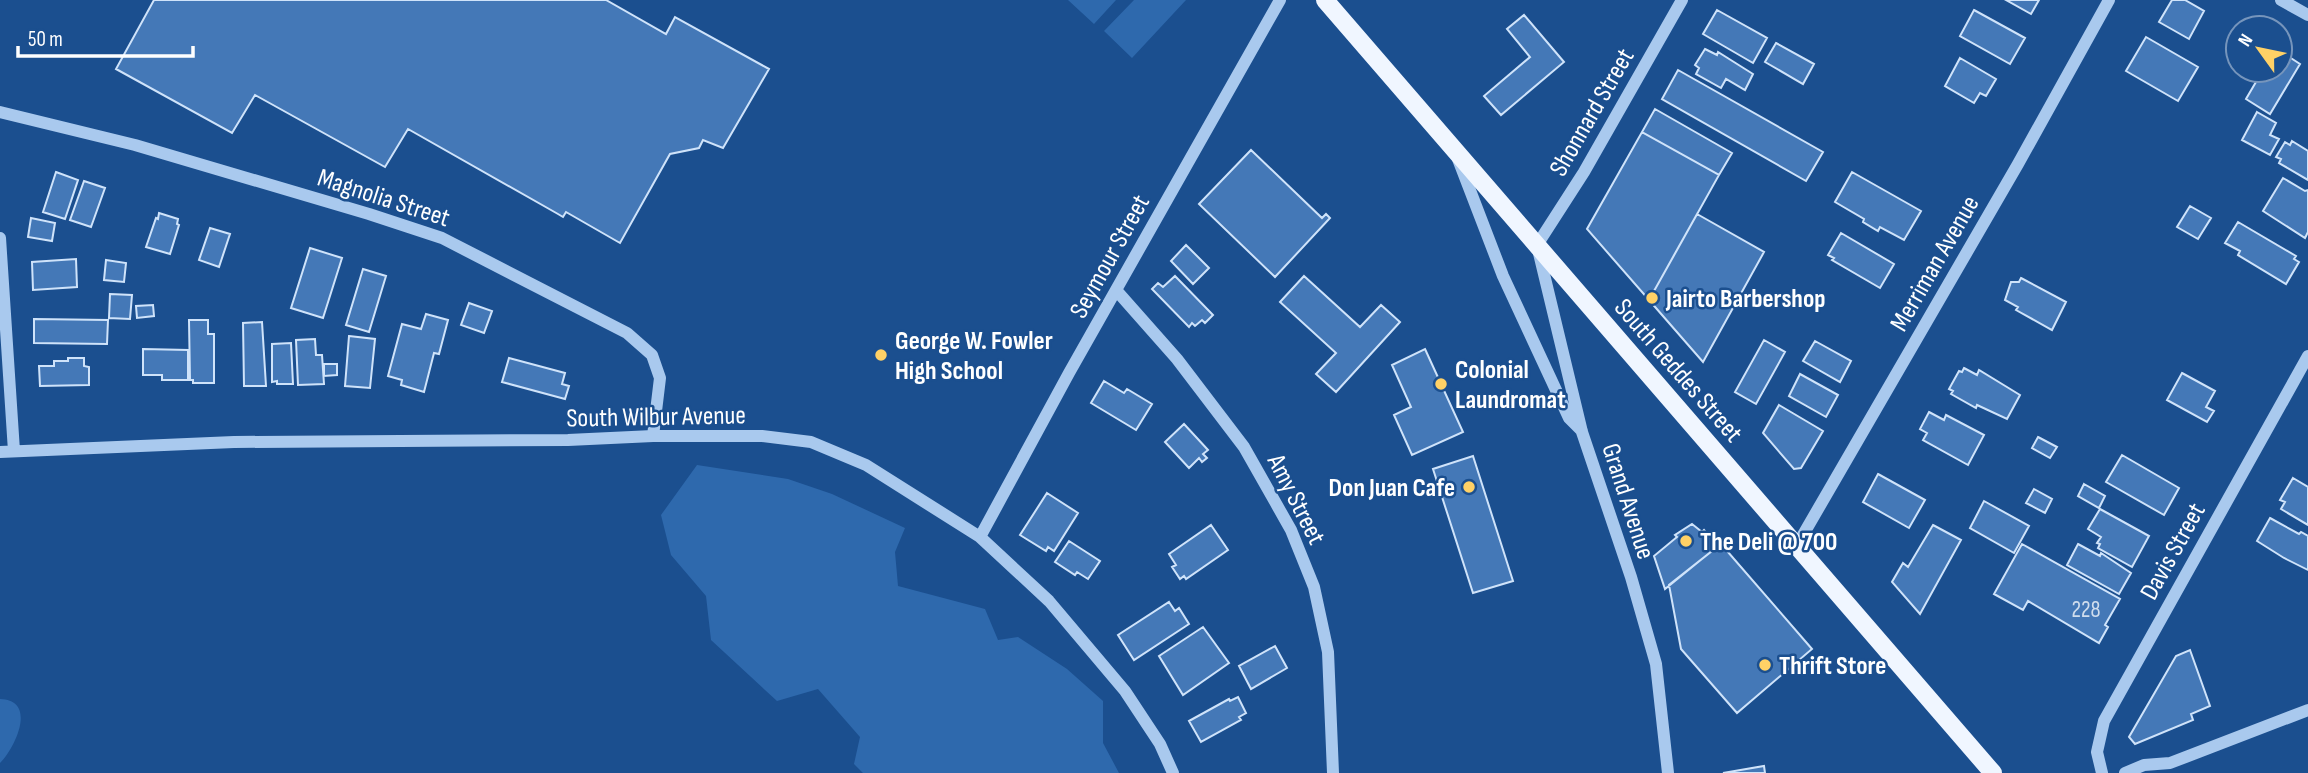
<svg xmlns="http://www.w3.org/2000/svg" width="2308" height="773" font-family="'Sofia Sans Condensed',sans-serif">
<rect width="100%" height="100%" fill="#1b4f8f"/>
<path fill="#2e69ad" d="M 1068,0 L 1116,0 L 1094,24 Z
M 1134,0 L 1186,0 L 1132,58 L 1104,31 Z
M 697,465 L 788,479 L 832,494 L 905,528 L 895,552 L 898,586 L 985,609 L 998,640 L 1018,637 L 1067,669 L 1103,701 L 1103,743 L 1119,773 L 863,773 L 854,764 L 860,737 L 818,689 L 777,701 L 711,640 L 706,596 L 671,555 L 661,515 Z
M 0,699 C 38,700 15,748 0,763 Z"/>
<path fill="#4478b7" stroke="#cfe3fa" stroke-width="2" d="M 154,0 L 606,0 L 666,34 L 675,17 L 769,69 L 723,148 L 703,140 L 699,148 L 670,154 L 620,243 L 566,212 L 563,217 L 558,214 L 408,129 L 385,167 L 255,95 L 232,133 L 116,69 Z
M 2006,0 L 2039,0 L 2031,14 Z
M 2172,0 L 2185,0 L 2204,11 L 2189,39 L 2159,22 Z
M 1717,10 L 1767,38 L 1753,63 L 1703,34 Z
M 1974,10 L 2025,38 L 2010,64 L 1960,36 Z
M 1524,15 L 1564,62 L 1501,115 L 1484,96 L 1530,57 L 1507,29 Z
M 2146,37 L 2198,67 L 2178,101 L 2126,71 Z
M 1776,43 L 1814,64 L 1803,84 L 1765,62 Z
M 1705,49 L 1717,55 L 1718,52 L 1753,74 L 1745,90 L 1726,79 L 1721,88 L 1696,74 L 1699,68 L 1695,65 Z
M 2280,51 L 2300,64 L 2270,114 L 2246,99 L 2263,70 L 2280,70 Z
M 1960,58 L 1996,79 L 1986,96 L 1980,93 L 1974,103 L 1945,86 Z
M 1678,70 L 1823,152 L 1806,181 L 1662,99 Z
M 1655,109 L 1732,153 L 1719,175 L 1642,132 Z
M 2257,112 L 2276,123 L 2270,135 L 2279,139 L 2270,155 L 2242,140 Z
M 1642,132 L 1719,175 L 1649,300 L 1587,229 Z
M 2292,141 L 2308,151 L 2308,180 L 2279,163 L 2281,159 L 2276,157 L 2285,142 L 2290,145 Z
M 1251,150 L 1322,218 L 1326,214 L 1330,218 L 1275,277 L 1199,204 Z
M 56,172 L 78,180 L 65,219 L 43,212 Z
M 1852,172 L 1921,211 L 1904,240 L 1880,227 L 1878,231 L 1863,222 L 1864,219 L 1835,202 Z
M 2283,178 L 2305,191 L 2308,190 L 2308,232 L 2305,238 L 2263,211 Z
M 84,181 L 105,188 L 91,227 L 70,220 Z
M 2190,206 L 2211,218 L 2198,239 L 2177,227 Z
M 159,213 L 178,219 L 177,224 L 179,225 L 170,254 L 146,247 L 156,218 L 158,219 Z
M 1697,214 L 1764,252 L 1703,362 L 1649,300 Z
M 31,218 L 55,223 L 52,241 L 28,237 Z
M 2238,222 L 2296,256 L 2294,259 L 2299,262 L 2286,284 L 2238,255 L 2240,251 L 2225,243 Z
M 210,228 L 230,234 L 219,267 L 199,260 Z
M 1841,233 L 1894,264 L 1880,288 L 1832,260 L 1834,258 L 1828,255 Z
M 1186,245 L 1209,268 L 1193,284 L 1171,261 Z
M 310,248 L 342,258 L 323,318 L 291,308 Z
M 76,259 L 77,287 L 33,290 L 32,262 Z
M 106,260 L 126,263 L 124,282 L 104,280 Z
M 363,269 L 386,276 L 369,332 L 346,325 Z
M 1175,276 L 1213,315 L 1205,323 L 1202,320 L 1195,326 L 1192,323 L 1189,327 L 1152,289 L 1158,283 L 1163,287 Z
M 1304,276 L 1360,327 L 1381,305 L 1400,322 L 1336,392 L 1316,374 L 1336,353 L 1280,302 Z
M 2021,278 L 2066,302 L 2052,330 L 2016,310 L 2018,307 L 2005,300 L 2011,282 L 2019,282 Z
M 110,294 L 132,295 L 130,319 L 109,318 Z
M 469,303 L 492,311 L 484,333 L 461,325 Z
M 153,305 L 154,316 L 137,318 L 136,306 Z
M 426,314 L 448,320 L 439,354 L 434,353 L 424,392 L 401,385 L 402,380 L 388,376 L 402,324 L 421,329 Z
M 34,319 L 108,320 L 107,344 L 34,343 Z
M 189,320 L 208,320 L 208,334 L 214,334 L 214,383 L 193,383 L 193,380 L 190,380 Z
M 262,322 L 266,386 L 244,386 L 243,323 Z
M 349,336 L 375,339 L 370,388 L 345,386 Z
M 315,339 L 316,355 L 322,355 L 324,384 L 298,385 L 296,340 Z
M 1764,340 L 1785,352 L 1756,404 L 1735,392 Z
M 1815,341 L 1851,361 L 1840,382 L 1803,361 Z
M 291,343 L 293,384 L 277,384 L 277,381 L 272,382 L 272,344 Z
M 143,349 L 188,350 L 188,380 L 162,380 L 162,375 L 143,375 Z
M 1425,349 L 1463,432 L 1412,455 L 1394,415 L 1411,407 L 1392,365 Z
M 68,358 L 84,358 L 84,366 L 89,367 L 89,385 L 40,386 L 39,366 L 54,366 L 54,361 L 68,361 Z
M 509,358 L 565,373 L 562,384 L 569,386 L 565,399 L 502,382 Z
M 324,364 L 337,364 L 337,375 L 324,376 Z
M 1964,368 L 1977,375 L 1979,370 L 2020,395 L 2007,419 L 1977,405 L 1976,408 L 1951,394 L 1953,391 L 1949,389 L 1959,371 L 1962,372 Z
M 2182,373 L 2215,391 L 2206,407 L 2214,411 L 2207,422 L 2167,400 Z
M 1800,374 L 1838,395 L 1826,417 L 1789,396 Z
M 1104,381 L 1124,393 L 1127,389 L 1152,404 L 1136,430 L 1091,403 Z
M 1779,405 L 1823,431 L 1801,468 L 1794,469 L 1763,433 Z
M 1929,412 L 1944,420 L 1946,415 L 1984,435 L 1968,465 L 1923,440 L 1927,433 L 1920,429 Z
M 1184,424 L 1208,450 L 1203,454 L 1207,458 L 1202,462 L 1199,458 L 1189,468 L 1165,442 Z
M 2038,437 L 2057,447 L 2050,458 L 2032,448 Z
M 2122,455 L 2179,488 L 2164,515 L 2106,482 Z
M 1473,456 L 1513,581 L 1473,593 L 1433,469 Z
M 1878,474 L 1925,500 L 1909,528 L 1863,502 Z
M 2293,478 L 2308,487 L 2308,525 L 2281,509 L 2285,502 L 2280,500 Z
M 2084,484 L 2105,496 L 2099,508 L 2078,496 Z
M 2034,489 L 2052,499 L 2045,513 L 2026,503 Z
M 1047,493 L 1078,513 L 1054,551 L 1048,547 L 1046,551 L 1020,535 Z
M 1984,501 L 2029,526 L 2014,553 L 1970,528 Z
M 2100,509 L 2149,536 L 2132,567 L 2098,548 L 2100,544 L 2097,543 L 2101,537 L 2088,529 Z
M 2270,518 L 2299,534 L 2301,532 L 2308,536 L 2308,570 L 2284,558 L 2257,541 Z
M 1692,524 L 1702,532 L 1704,530 L 1718,546 L 1665,589 L 1654,556 L 1677,537 L 1675,535 Z
M 1211,525 L 1228,550 L 1186,579 L 1184,576 L 1180,579 L 1172,567 L 1176,565 L 1169,554 Z
M 1933,525 L 1961,540 L 1920,614 L 1892,582 L 1903,563 L 1908,567 Z
M 1069,541 L 1100,561 L 1088,579 L 1077,572 L 1075,575 L 1055,562 Z
M 1721,544 L 1812,649 L 1737,713 L 1681,649 L 1669,585 Z
M 2022,544 L 2120,599 L 2105,625 L 2108,627 L 2099,643 L 2028,601 L 2023,610 L 1994,594 Z
M 2078,544 L 2100,556 L 2101,553 L 2131,573 L 2119,594 L 2067,565 Z
M 1169,602 L 1175,611 L 1179,608 L 1189,624 L 1134,660 L 1118,635 Z
M 1203,627 L 1229,663 L 1183,695 L 1159,656 Z
M 1275,646 L 1287,668 L 1251,689 L 1239,666 Z
M 2190,650 L 2210,706 L 2191,714 L 2193,720 L 2135,744 L 2129,737 L 2176,656 Z
M 1238,697 L 1246,713 L 1239,717 L 1241,720 L 1201,742 L 1189,721 L 1229,699 L 1230,701 Z
M 1764,766 L 1765,773 L 1723,773 Z"/>
<g fill="none" stroke-linecap="round" stroke-linejoin="round">
<path stroke="#a9c9ee" stroke-width="12" d="M 2281,0 L 2308,15
M 0,112 L 135,145 L 369,214 L 442,238 L 627,333 L 652,355 L 660,378 L 653,436
M 1458,159 L 1503,276 L 1569,418 L 1582,431
M 0,238 L 14,451
M 1116,290 L 1177,359 L 1244,447 L 1291,530 L 1314,587 L 1328,652 L 1333,773
M 0,452 L 234,442 L 568,440 L 653,436 L 762,436 L 811,442 L 866,465 L 980,537 L 1049,601 L 1125,691 L 1160,744 L 1173,773
M 980,537 L 1069,373 L 1280,0
M 1796,547 L 2018,164 L 2109,0
M 1668,773 L 1656,664 L 1631,577 L 1582,432 L 1537,245 L 1584,172 L 1682,0
M 2102,773 L 2097,752 L 2104,721 L 2308,356
M 2125,773 L 2144,765 L 2170,763 L 2308,710"/>
<path stroke="#f0f6ff" stroke-width="18" d="M 1325,0 L 1993,773"/>
</g>
<g fill="#ffd166" stroke="#1b4f8f" stroke-width="2.5">
<circle cx="1652" cy="298" r="7"/>
<circle cx="881" cy="355" r="7"/>
<circle cx="1441" cy="384" r="7"/>
<circle cx="1469" cy="487" r="7"/>
<circle cx="1686" cy="541" r="7"/>
<circle cx="1765" cy="665" r="7"/>
</g>
<g text-anchor="middle" stroke-width="5" stroke-linejoin="round" paint-order="stroke">
<g font-size="23" fill="#d0dded">
<text x="2086" y="617">228</text>
</g>
<g font-size="26" fill="#fff" stroke="#1b4f8f">
<text transform="translate(1591 112) rotate(-60)" y="9">Shonnard Street</text>
<text transform="translate(384 197) rotate(18)" y="9">Magnolia Street</text>
<text transform="translate(1109 256) rotate(-61)" y="9">Seymour Street</text>
<text transform="translate(1934 263) rotate(-60)" y="9">Merriman Avenue</text>
<text transform="translate(1679 370) rotate(49)" y="9">South Geddes Street</text>
<text transform="translate(656 416) rotate(-1)" y="9">South Wilbur Avenue</text>
<text transform="translate(1297 499) rotate(63)" y="9">Amy Street</text>
<text transform="translate(1629 501) rotate(72)" y="9">Grand Avenue</text>
<text transform="translate(2172 551) rotate(-61)" y="9">Davis Street</text>
</g>
<g font-size="26" font-weight="bold" fill="#fff" stroke="#1b4f8f" text-anchor="start">
<text x="1666" y="307">Jairto Barbershop</text>
<text x="895" y="349">George W. Fowler<tspan x="895" dy="30">High School</tspan></text>
<text x="1455" y="378">Colonial<tspan x="1455" dy="30">Laundromat</tspan></text>
<text x="1455" y="496" text-anchor="end">Don Juan Cafe</text>
<text x="1700" y="550">The Deli @ 700</text>
<text x="1779" y="674">Thrift Store</text>
</g>
</g>
<g transform="translate(2259 49) rotate(303)"><circle r="33" fill="#1b4f8f" stroke="#7695bc" stroke-width="2"/>
<path d="M0-5L12 26L0 18L-12 26Z" fill="#ffd166"/>
<text y="-10" font-size="19" font-weight="bold" text-anchor="middle" fill="#ffffff">N</text>
</g>
<path d="M18 46v10h175v-10" fill="none" stroke="#ffffff" stroke-width="3.5"/>
<text x="28" y="46" font-size="21" fill="#ffffff" stroke="#1b4f8f" stroke-width="5" paint-order="stroke">50 m</text>
</svg>
